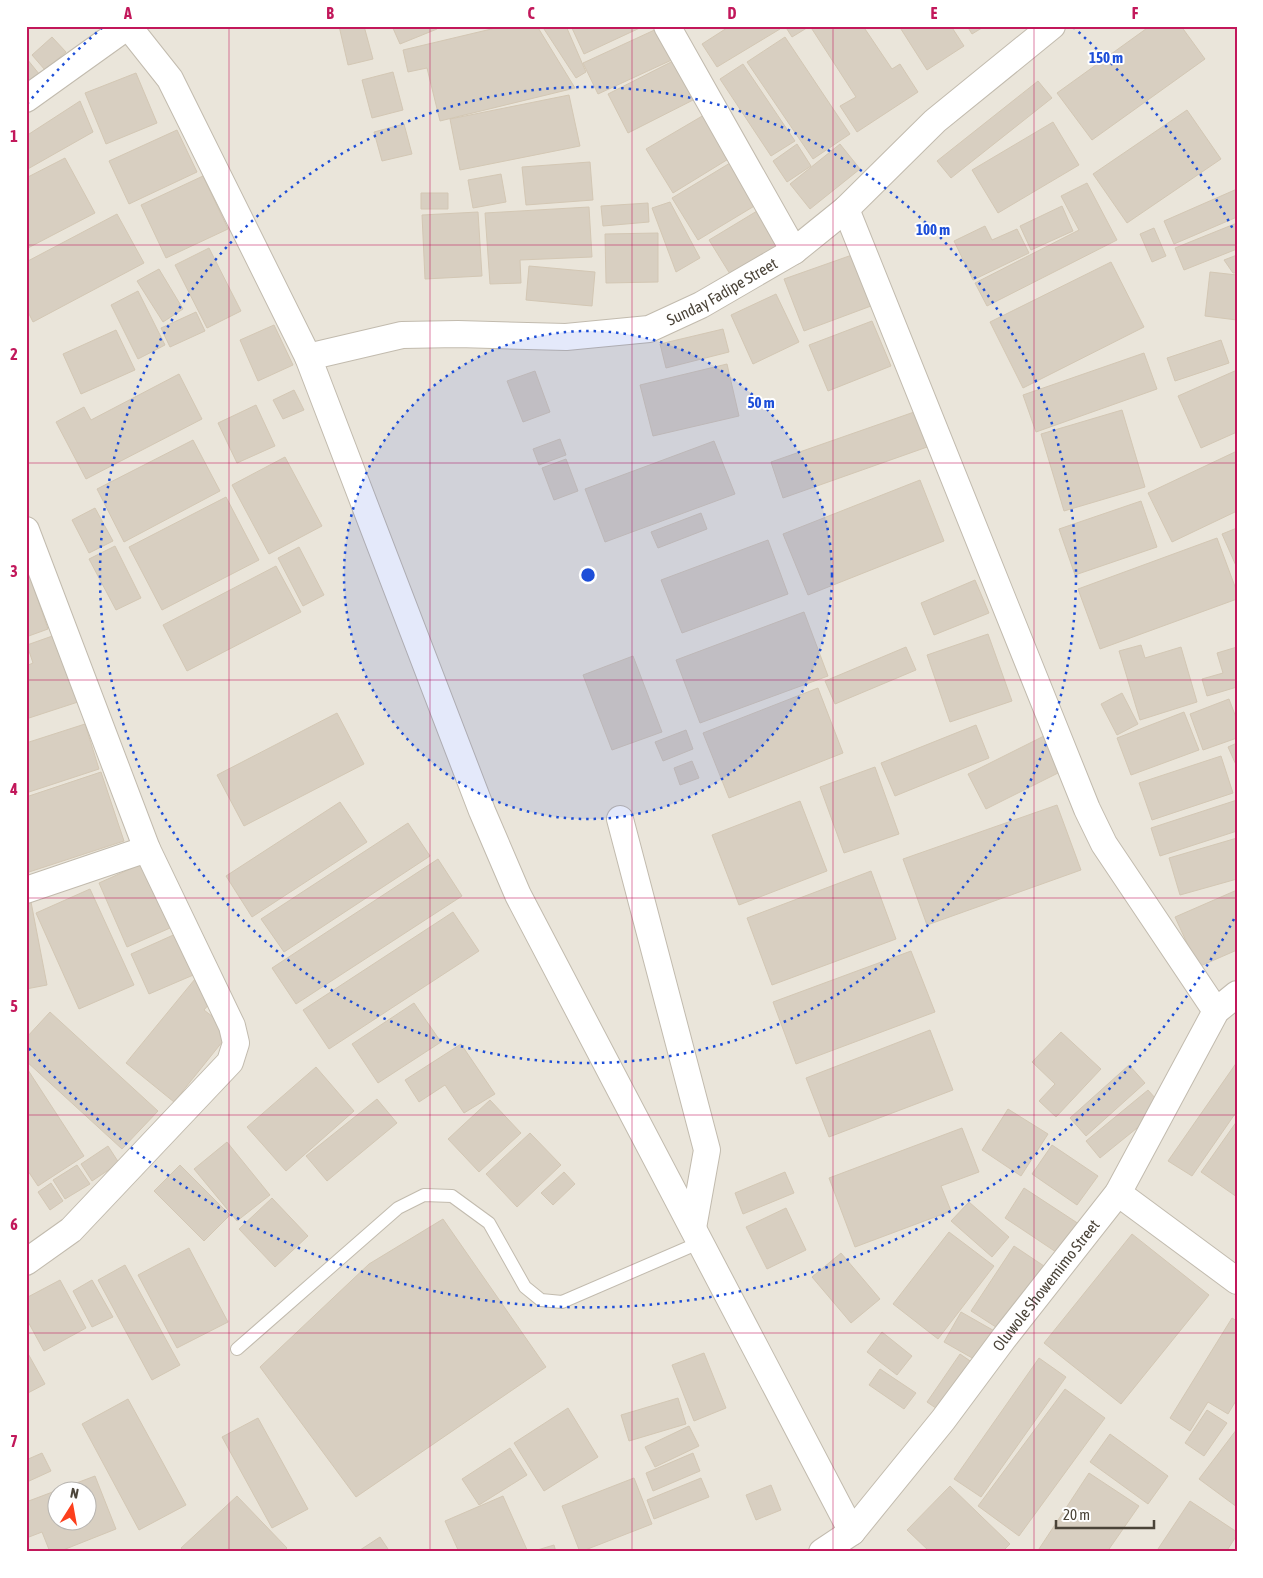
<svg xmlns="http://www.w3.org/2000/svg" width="1263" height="1578" font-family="'Asap Condensed',sans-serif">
<rect width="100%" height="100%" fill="#f6f3ec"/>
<path fill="#eae5da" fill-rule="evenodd" d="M 26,26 L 1237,26 L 1237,1552 L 26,1552 ZM 58,1490 L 88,1490 L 88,1520 L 58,1520 Z"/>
<path fill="#d8cfc1" stroke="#d3c7b4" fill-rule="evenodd" d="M 339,26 L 364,26 L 373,59 L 348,65 Z
M 392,26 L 436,26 L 437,29 L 400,44 Z
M 504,26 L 537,26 L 575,88 L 440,121 L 427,68 L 408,72 L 403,50 Z
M 549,26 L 566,26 L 586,72 L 576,78 L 544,29 Z
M 571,26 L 644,26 L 584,54 Z
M 730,26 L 778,26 L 780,29 L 717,67 L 702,44 Z
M 785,26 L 810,26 L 792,37 Z
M 810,26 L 863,26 L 892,69 L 900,64 L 918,92 L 857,132 L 840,106 L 856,97 Z
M 899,26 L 951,26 L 964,46 L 927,70 Z
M 967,26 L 985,26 L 972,34 Z
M 1150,26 L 1181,26 L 1205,59 L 1092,140 L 1057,93 Z
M 661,27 L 676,58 L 598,94 L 583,63 Z
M 52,37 L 66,52 L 45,70 L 32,55 Z
M 785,37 L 850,134 L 813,159 L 747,62 Z
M 681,57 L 701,96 L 628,133 L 608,94 Z
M 26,59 L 27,59 L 44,80 L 26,93 Z
M 743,64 L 795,141 L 771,156 L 720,79 Z
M 393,72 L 403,110 L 372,118 L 362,80 Z
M 136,73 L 157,123 L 106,144 L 85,93 Z
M 1038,81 L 1052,98 L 951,178 L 937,161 Z
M 569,95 L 580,146 L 460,170 L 450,119 Z
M 80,101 L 93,132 L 26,170 L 26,136 Z
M 1187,110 L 1221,159 L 1127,223 L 1093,174 Z
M 704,115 L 730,158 L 673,193 L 646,149 Z
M 1053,122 L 1079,165 L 998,213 L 972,170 Z
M 404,124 L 412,154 L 382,161 L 374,132 Z
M 177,130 L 197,172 L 129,204 L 109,161 Z
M 797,144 L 811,166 L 787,182 L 773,161 Z
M 840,144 L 860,169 L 810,209 L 790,184 Z
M 65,158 L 95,213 L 26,249 L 26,178 Z
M 735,160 L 761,202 L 698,240 L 672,198 Z
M 590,162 L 593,200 L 526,205 L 522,167 Z
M 501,174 L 506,202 L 473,208 L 468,180 Z
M 203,176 L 228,229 L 166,258 L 141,205 Z
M 1087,183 L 1117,240 L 987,306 L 975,283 L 1079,230 L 1061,196 Z
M 1237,189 L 1237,217 L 1174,244 L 1164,221 Z
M 421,193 L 448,193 L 448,209 L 421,209 Z
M 670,202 L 700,258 L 676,272 L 652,208 Z
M 648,203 L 649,222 L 603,226 L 601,206 Z
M 1062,206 L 1073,231 L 1031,250 L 1020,226 Z
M 589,207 L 592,257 L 520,260 L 521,283 L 490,284 L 485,213 Z
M 762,208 L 784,243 L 730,274 L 709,240 Z
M 478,212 L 482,276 L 425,279 L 422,215 Z
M 117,214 L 144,263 L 33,322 L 26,308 L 26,262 Z
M 1237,223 L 1237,249 L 1184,270 L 1175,248 Z
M 985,226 L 992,240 L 1017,229 L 1029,253 L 973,280 L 954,241 Z
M 1154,228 L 1166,256 L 1152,262 L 1140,234 Z
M 658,233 L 658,282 L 606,283 L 605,234 Z
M 209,248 L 241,311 L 207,328 L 175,265 Z
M 852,255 L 871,306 L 804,331 L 784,279 Z
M 1237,255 L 1237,273 L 1233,273 L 1224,260 Z
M 1111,262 L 1144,327 L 1023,388 L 990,322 Z
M 529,266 L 595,272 L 592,306 L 526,300 Z
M 159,269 L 183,309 L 163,322 L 137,281 Z
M 1210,272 L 1237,275 L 1237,320 L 1205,316 Z
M 138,291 L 165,345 L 138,359 L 111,305 Z
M 776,294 L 799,342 L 753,364 L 731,315 Z
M 196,312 L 205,331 L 170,347 L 161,328 Z
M 872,321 L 891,366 L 828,391 L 809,345 Z
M 274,325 L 293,365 L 258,381 L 240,340 Z
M 723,329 L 729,352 L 666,368 L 660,344 Z
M 116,330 L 135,370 L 81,394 L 63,354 Z
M 1221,340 L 1229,363 L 1175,381 L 1167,358 Z
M 1144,353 L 1157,389 L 1036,432 L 1023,395 Z
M 727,364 L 739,416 L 653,436 L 640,385 Z
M 1237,370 L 1237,432 L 1201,448 L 1178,396 Z
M 535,371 L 550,412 L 523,422 L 507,381 Z
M 179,374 L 202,419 L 86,479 L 56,422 L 84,407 L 91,420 Z
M 294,390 L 304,410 L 283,419 L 273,400 Z
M 256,405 L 275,446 L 237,463 L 218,423 Z
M 1122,410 L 1145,487 L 1064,511 L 1041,434 Z
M 917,411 L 930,446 L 783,498 L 771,462 Z
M 560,439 L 566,455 L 539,465 L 533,449 Z
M 193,440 L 220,491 L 124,542 L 97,489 Z
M 714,441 L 735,494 L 605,542 L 585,489 Z
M 1237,451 L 1237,511 L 1172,542 L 1148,493 Z
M 285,457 L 322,526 L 269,554 L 232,485 Z
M 566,459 L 578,491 L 554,500 L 542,468 Z
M 920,480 L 944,541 L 808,595 L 783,534 Z
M 226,497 L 259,560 L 162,610 L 129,547 Z
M 1141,501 L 1157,547 L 1075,575 L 1059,529 Z
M 95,508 L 113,541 L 89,553 L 72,520 Z
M 701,513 L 707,529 L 658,548 L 651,532 Z
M 1237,528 L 1237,568 L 1222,534 Z
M 1217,538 L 1237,592 L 1237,599 L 1100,649 L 1078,589 Z
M 768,540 L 788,594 L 682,633 L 661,580 Z
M 115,546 L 141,598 L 116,610 L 89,559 Z
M 299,547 L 324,595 L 303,606 L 278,558 Z
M 276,566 L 301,612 L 187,671 L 163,625 Z
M 26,571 L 28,571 L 48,629 L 26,637 Z
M 975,580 L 989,613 L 934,635 L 921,603 Z
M 804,612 L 828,676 L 700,723 L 676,660 Z
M 58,634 L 81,701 L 26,719 L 26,666 L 33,663 L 27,645 Z
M 988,634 L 1012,701 L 950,722 L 927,655 Z
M 1141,645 L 1145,658 L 1181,647 L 1197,702 L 1140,720 L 1119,651 Z
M 906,647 L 916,670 L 835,704 L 825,681 Z
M 1237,647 L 1237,687 L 1207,696 L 1202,679 L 1223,673 L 1217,653 Z
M 633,656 L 662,732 L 612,750 L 583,675 Z
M 818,688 L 843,753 L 729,798 L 703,733 Z
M 1122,693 L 1138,724 L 1117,735 L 1101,704 Z
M 1229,699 L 1237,720 L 1237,738 L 1203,750 L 1190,714 Z
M 1184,712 L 1199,750 L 1131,775 L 1117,738 Z
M 337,713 L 364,764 L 244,826 L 217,775 Z
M 85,724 L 99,769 L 26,793 L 26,743 Z
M 976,725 L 989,758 L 895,796 L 881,763 Z
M 686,730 L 693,749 L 663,761 L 655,742 Z
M 1052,732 L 1070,767 L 986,809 L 968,774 Z
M 1237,743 L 1237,767 L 1228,747 Z
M 1221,756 L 1233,793 L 1152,820 L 1139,783 Z
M 692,761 L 699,778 L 680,785 L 674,768 Z
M 875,767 L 899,834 L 844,853 L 820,787 Z
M 101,772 L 124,841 L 26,873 L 26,797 Z
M 1237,800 L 1237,831 L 1160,856 L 1151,828 Z
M 800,801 L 827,871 L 739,905 L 712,835 Z
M 340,802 L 367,842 L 252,917 L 226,876 Z
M 1057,805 L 1081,870 L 927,925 L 903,859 Z
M 408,823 L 430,856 L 284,952 L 261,919 Z
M 1237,838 L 1237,879 L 1180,895 L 1169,858 Z
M 438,859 L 462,896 L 296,1004 L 272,968 Z
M 150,860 L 149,882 L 170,928 L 127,947 L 99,883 Z
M 871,871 L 896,939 L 772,985 L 747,918 Z
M 90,889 L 134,985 L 79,1009 L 36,913 Z
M 1237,890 L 1237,950 L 1198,967 L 1175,917 Z
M 31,902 L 47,985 L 26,989 L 26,903 Z
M 453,912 L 479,951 L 329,1049 L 303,1010 Z
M 180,932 L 198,973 L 149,994 L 131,954 Z
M 911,951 L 935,1012 L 796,1064 L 773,1002 Z
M 195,979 L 216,996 L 204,1010 L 231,1031 L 174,1102 L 126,1063 Z
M 414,1003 L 441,1042 L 378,1083 L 352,1044 Z
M 50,1012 L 158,1111 L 122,1149 L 26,1061 L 26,1038 Z
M 930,1030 L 953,1090 L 829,1137 L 806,1078 Z
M 1061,1032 L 1101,1069 L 1056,1117 L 1039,1101 L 1055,1084 L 1032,1062 Z
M 461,1044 L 495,1094 L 464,1113 L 445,1085 L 419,1102 L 405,1080 Z
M 1237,1062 L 1237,1111 L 1192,1176 L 1168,1161 Z
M 1129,1065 L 1145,1083 L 1086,1136 L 1070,1118 Z
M 26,1067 L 84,1156 L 38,1186 L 26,1168 Z
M 316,1067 L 354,1111 L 286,1171 L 247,1127 Z
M 1148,1090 L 1163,1107 L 1100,1158 L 1086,1141 Z
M 377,1099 L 397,1123 L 327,1181 L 306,1156 Z
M 490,1100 L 521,1133 L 479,1172 L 448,1139 Z
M 1008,1109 L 1048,1134 L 1021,1176 L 982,1150 Z
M 1237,1121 L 1237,1197 L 1201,1172 Z
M 962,1128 L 979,1172 L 941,1186 L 951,1211 L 855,1247 L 829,1178 Z
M 530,1133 L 561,1165 L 517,1207 L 486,1174 Z
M 227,1142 L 270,1195 L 237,1221 L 194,1169 Z
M 1052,1145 L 1098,1176 L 1077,1205 L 1032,1174 Z
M 108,1146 L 119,1163 L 92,1181 L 81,1164 Z
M 77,1165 L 90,1184 L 65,1199 L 53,1180 Z
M 180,1165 L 230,1215 L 204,1241 L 154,1191 Z
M 564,1172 L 575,1184 L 553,1205 L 541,1193 Z
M 785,1172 L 794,1193 L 743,1214 L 735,1193 Z
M 51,1183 L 63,1201 L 50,1210 L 38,1192 Z
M 1024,1188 L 1082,1226 L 1062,1256 L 1005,1218 Z
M 272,1198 L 308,1236 L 275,1267 L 239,1229 Z
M 969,1202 L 1009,1237 L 992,1257 L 951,1221 Z
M 786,1208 L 806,1250 L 767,1269 L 746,1227 Z
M 443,1219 L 546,1367 L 356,1497 L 260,1367 L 369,1264 Z
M 949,1232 L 994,1266 L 938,1339 L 893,1304 Z
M 1132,1234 L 1209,1295 L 1121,1404 L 1044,1343 Z
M 1014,1246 L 1044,1266 L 1002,1331 L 971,1311 Z
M 189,1248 L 228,1322 L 177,1348 L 138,1275 Z
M 841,1253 L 880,1299 L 851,1323 L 812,1277 Z
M 125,1265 L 180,1365 L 152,1380 L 98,1280 Z
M 60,1280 L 86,1328 L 44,1351 L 26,1318 L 26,1298 Z
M 92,1280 L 113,1317 L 92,1327 L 73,1291 Z
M 961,1312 L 998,1333 L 981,1363 L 944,1342 Z
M 1232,1318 L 1237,1321 L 1237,1399 L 1228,1414 L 1208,1402 L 1190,1431 L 1170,1418 Z
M 882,1332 L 912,1356 L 897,1375 L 867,1352 Z
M 26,1350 L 45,1384 L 26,1394 Z
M 704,1353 L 726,1408 L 694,1421 L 672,1365 Z
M 960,1354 L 979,1367 L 946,1415 L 927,1402 Z
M 1039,1358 L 1066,1377 L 981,1497 L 954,1479 Z
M 880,1369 L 916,1393 L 904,1409 L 869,1385 Z
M 1065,1389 L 1105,1418 L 1019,1536 L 978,1506 Z
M 678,1398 L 686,1424 L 629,1441 L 621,1415 Z
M 128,1399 L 186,1505 L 139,1530 L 82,1424 Z
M 568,1408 L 598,1457 L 544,1491 L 514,1443 Z
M 1207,1410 L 1227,1423 L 1204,1456 L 1185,1443 Z
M 258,1418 L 308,1509 L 272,1528 L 222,1437 Z
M 689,1426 L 699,1446 L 655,1467 L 645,1447 Z
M 1237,1429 L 1237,1507 L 1199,1479 Z
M 1110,1434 L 1168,1476 L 1148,1504 L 1090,1462 Z
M 510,1448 L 527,1475 L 479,1505 L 462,1479 Z
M 42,1453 L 51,1471 L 27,1482 L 26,1460 Z
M 693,1453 L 700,1471 L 653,1491 L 646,1473 Z
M 1089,1473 L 1139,1506 L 1107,1552 L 1037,1552 Z
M 95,1476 L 116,1529 L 58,1552 L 50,1552 L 42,1532 L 29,1537 L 26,1531 L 26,1502 ZM 58,1490 L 88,1490 L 88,1520 L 58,1520 Z
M 634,1478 L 652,1524 L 580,1552 L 562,1506 Z
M 701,1478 L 709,1497 L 654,1519 L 647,1500 Z
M 771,1485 L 781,1510 L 756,1520 L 746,1495 Z
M 950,1486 L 1010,1544 L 1002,1552 L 930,1552 L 907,1530 Z
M 237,1496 L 287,1548 L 283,1552 L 185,1552 L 181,1548 Z
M 503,1496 L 528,1552 L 459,1552 L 445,1521 Z
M 1190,1501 L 1237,1532 L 1237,1535 L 1226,1552 L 1156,1552 Z
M 380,1537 L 390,1552 L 357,1552 Z
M 554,1545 L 556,1552 L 534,1552 L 534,1551 Z"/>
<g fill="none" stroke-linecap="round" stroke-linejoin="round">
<defs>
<path id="service" d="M 237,1349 L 398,1208 L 424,1195 L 452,1196 L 489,1223 L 525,1287 L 541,1300 L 562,1302 L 701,1242"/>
<g id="minor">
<path d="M 128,26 L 170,79 L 308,357 L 482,811 L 518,895 L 852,1532"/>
<path d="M 667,26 L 794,251"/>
<path d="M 26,99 L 128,26"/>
<path d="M 846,209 L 1087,809 L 1104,844 L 1216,1011"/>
<path id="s1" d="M 308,357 L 402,335 L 458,334 L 566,337 L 649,329 L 701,305 L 794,251 L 846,209 L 935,121 L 1052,26"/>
<path d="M 26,530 L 147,849 L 232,1026 L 236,1043 L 230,1062 L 71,1230 L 26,1262"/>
<path d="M 620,819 L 707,1150 L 693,1228"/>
<path d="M 26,890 L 147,849"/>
<path d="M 1118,1193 L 1237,1281"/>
<path id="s2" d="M 822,1552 L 852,1532 L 943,1420 L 1004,1338 L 1118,1193 L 1216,1011 L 1237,994"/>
</g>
</defs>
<use href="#service" stroke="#c2bbae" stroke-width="14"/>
<use href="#minor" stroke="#c2bbae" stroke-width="28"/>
<use href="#service" stroke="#fff" stroke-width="12"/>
<use href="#minor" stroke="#fff" stroke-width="26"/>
</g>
<path fill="none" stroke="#c2185b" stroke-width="1" stroke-opacity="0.55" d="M 229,26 L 229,1552M 430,26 L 430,1552M 632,26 L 632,1552M 833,26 L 833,1552M 1034,26 L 1034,1552M 26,245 L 1237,245M 26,463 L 1237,463M 26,680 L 1237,680M 26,898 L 1237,898M 26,1115 L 1237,1115M 26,1333 L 1237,1333"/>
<circle cx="588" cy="575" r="244" fill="#1d4ed8" fill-opacity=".12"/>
<g fill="none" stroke="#1d4ed8" stroke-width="2.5" stroke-dasharray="2.5 5">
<circle cx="588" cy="575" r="244"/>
<circle cx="588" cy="575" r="488"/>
<path d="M1234 919A732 732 0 0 1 27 1046M27 104A732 732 0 0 1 103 27M1073 27A732 732 0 0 1 1234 231"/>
</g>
<g text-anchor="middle" stroke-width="4" stroke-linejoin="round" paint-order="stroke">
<g font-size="16" fill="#4b4439" stroke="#fff">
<text dy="6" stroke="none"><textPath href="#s1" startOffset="426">Sunday Fadipe Street</textPath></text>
<text dy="6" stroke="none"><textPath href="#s2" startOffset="350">Oluwole Showemimo Street</textPath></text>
</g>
</g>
<circle cx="588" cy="575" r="8" fill="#1d4ed8" stroke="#fff" stroke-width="2.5"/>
<g font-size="15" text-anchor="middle" font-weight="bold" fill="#1d4ed8" stroke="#fff" stroke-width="4" stroke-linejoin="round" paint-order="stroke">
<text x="1106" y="63">150 m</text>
<text x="933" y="235">100 m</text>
<text x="761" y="408">50 m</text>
</g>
<rect width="1263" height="1578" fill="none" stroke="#ffffff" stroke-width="55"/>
<g transform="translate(72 1506) rotate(11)"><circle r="24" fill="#ffffff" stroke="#b7b4b0"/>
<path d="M0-4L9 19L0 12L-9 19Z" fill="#fc3f1d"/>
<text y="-8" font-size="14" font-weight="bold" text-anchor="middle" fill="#4b4439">N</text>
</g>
<path d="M1056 1520v8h98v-8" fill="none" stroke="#4b4439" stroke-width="2.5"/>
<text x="1063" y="1520" font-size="15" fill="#4b4439" stroke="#ffffff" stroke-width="4" paint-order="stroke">20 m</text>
<rect x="28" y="28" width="1208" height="1522" fill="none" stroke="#c2185b" stroke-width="2"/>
<g font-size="16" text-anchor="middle" font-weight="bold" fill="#c2185b">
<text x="128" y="19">A</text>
<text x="330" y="19">B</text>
<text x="531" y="19">C</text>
<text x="732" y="19">D</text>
<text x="934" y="19">E</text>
<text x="1135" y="19">F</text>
<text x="14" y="142">1</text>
<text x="14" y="360">2</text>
<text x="14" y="577">3</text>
<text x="14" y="795">4</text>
<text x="14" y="1012">5</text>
<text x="14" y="1230">6</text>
<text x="14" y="1447">7</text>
</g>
</svg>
